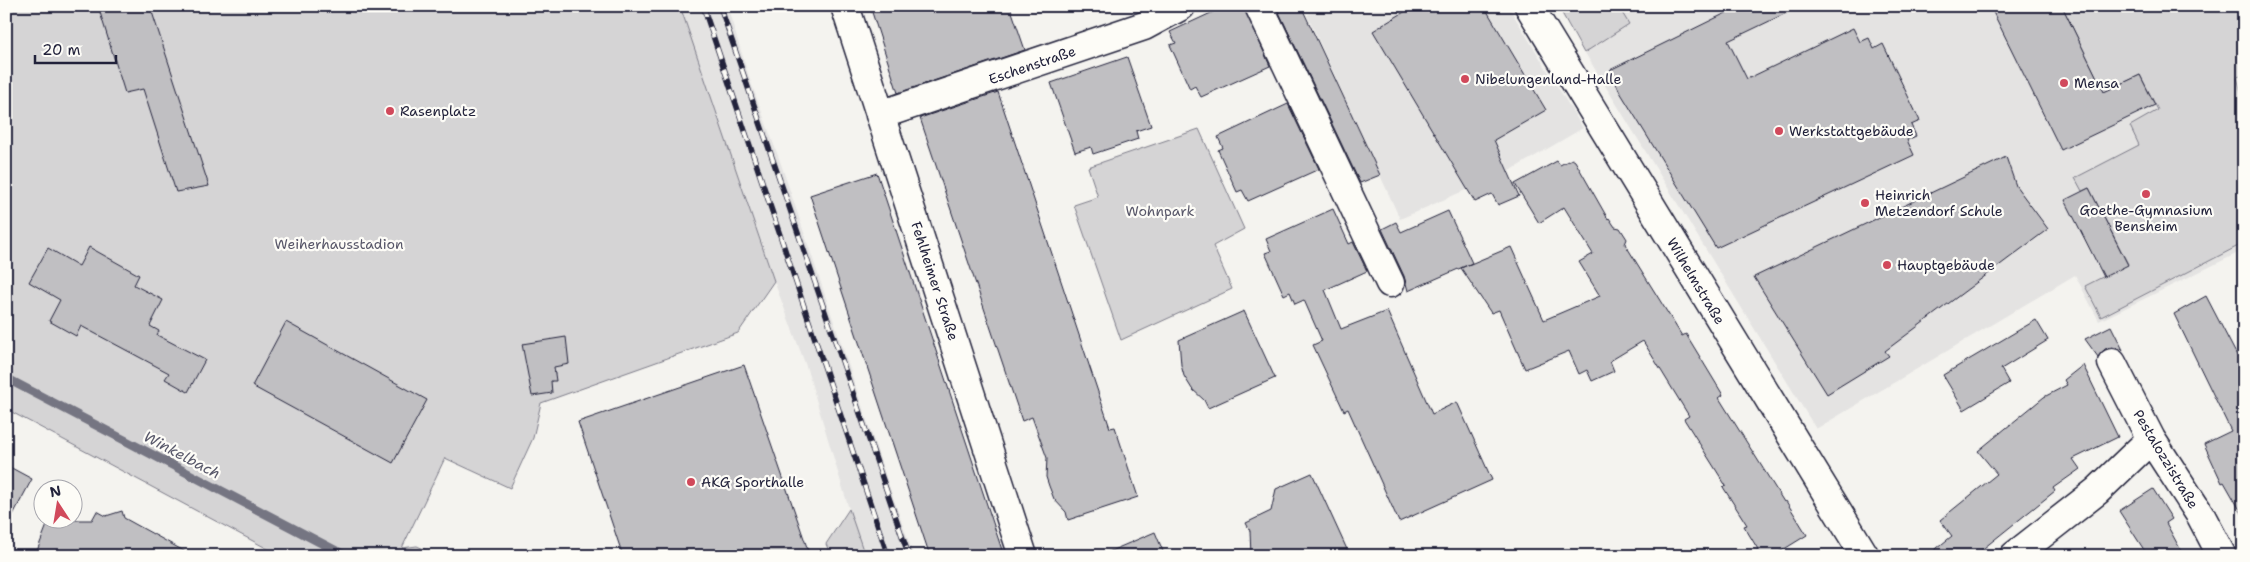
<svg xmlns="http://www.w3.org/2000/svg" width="2250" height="562" font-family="'Shantell Sans',sans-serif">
<rect width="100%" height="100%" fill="#f4f3ef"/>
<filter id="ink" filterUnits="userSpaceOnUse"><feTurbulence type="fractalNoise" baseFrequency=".02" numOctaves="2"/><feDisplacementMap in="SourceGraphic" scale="10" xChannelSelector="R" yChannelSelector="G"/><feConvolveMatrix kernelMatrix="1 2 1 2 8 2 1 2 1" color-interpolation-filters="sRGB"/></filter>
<g filter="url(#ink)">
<path fill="#e4e3e2" d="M 680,6 L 727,6 L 750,80 L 781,164 L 888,483 L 914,556 L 865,556 L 849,509 L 806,366 L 774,281 Z
M 1327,6 L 1508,6 L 1583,128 L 1513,169 L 1400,219 L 1307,15 Z
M 1610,6 L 2244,6 L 2244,250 L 2099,321 L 2075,275 L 1816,429 L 1582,48 Z"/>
<path fill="#d5d4d5" stroke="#7c7b88" d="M 6,6 L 680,6 L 774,281 L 738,333 L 541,403 L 533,438 L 510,488 L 445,458 L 402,548 L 417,546 L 440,556 L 281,556 L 6,409 Z
M 1558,6 L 1618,6 L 1629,24 L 1584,53 Z
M 2062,6 L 2244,6 L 2244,75 L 2237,77 L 2244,104 L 2244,243 L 2101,317 L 2085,286 L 2128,264 L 2089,188 L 2082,191 L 2075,178 L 2139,145 L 2130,126 L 2158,110 L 2140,75 L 2104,92 Z
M 1199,129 L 1244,229 L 1213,246 L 1232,289 L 1121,340 L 1074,205 L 1098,197 L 1088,167 Z
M 849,509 L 865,556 L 831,556 L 826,544 Z"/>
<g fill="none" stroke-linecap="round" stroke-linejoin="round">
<path stroke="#757582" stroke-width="9" d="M 6,378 L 346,556"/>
</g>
<path fill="#c0bfc2" stroke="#22223b" d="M 98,6 L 150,6 L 209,186 L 176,192 L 143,89 L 125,93 Z
M 870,6 L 1010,6 L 1025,50 L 898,93 Z
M 1226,6 L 1244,6 L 1270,66 L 1201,97 L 1195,86 L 1190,89 L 1170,45 L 1176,43 L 1170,32 Z
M 1276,6 L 1301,6 L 1380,175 L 1360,183 Z
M 1414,6 L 1484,6 L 1546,110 L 1494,140 L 1519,196 L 1498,205 L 1492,194 L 1475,202 L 1373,31 Z
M 1725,6 L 1801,6 L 1728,41 L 1747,79 L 1853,28 L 1860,42 L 1869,38 L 1874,49 L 1883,44 L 1920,121 L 1911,125 L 1916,136 L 1907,140 L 1914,155 L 1716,248 L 1620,92 L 1610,70 L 1728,12 Z
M 1990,6 L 2062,6 L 2104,92 L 2140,75 L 2155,105 L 2061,150 Z
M 1127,57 L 1151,126 L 1136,131 L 1138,139 L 1093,154 L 1091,147 L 1075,152 L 1051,83 Z
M 998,92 L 1110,428 L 1115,427 L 1138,497 L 1068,520 L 1066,512 L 1054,499 L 1049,486 L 1046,477 L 1047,458 L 1032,417 L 1022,421 L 920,118 Z
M 1288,104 L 1319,169 L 1248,201 L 1242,190 L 1237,192 L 1218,150 L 1223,148 L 1218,137 Z
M 2006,157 L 2016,186 L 2048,229 L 1885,351 L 1889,356 L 1827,394 L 1754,277 Z
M 1572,159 L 1575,161 L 1608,219 L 1609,218 L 1615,227 L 1620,228 L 1627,239 L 1625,244 L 1646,278 L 1682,336 L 1686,334 L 1723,395 L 1719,398 L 1784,502 L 1786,501 L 1807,535 L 1773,556 L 1762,556 L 1744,526 L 1747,525 L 1723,487 L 1726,486 L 1684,419 L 1689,416 L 1643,341 L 1610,361 L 1614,371 L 1592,381 L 1587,370 L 1579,374 L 1569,351 L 1525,369 L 1499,310 L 1491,313 L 1461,268 L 1511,247 L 1544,320 L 1600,296 L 1579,262 L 1593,254 L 1564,207 L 1539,223 L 1515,184 L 1557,161 L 1560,165 Z
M 877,173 L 1004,556 L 930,556 L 810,195 Z
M 2089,188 L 2128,265 L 2104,277 L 2065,200 Z
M 1333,209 L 1349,244 L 1353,242 L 1367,271 L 1325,290 L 1341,329 L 1387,311 L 1432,414 L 1457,402 L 1492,480 L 1399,522 L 1348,409 L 1344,411 L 1313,345 L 1322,341 L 1304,300 L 1295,304 L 1290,292 L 1284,295 L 1265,253 L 1271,251 L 1266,239 Z
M 1448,211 L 1472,263 L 1408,291 L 1404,276 L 1382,229 L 1396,222 L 1401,232 Z
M 89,247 L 139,275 L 134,285 L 163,300 L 150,326 L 159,331 L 157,335 L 205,360 L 188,392 L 165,379 L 169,373 L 81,326 L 76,336 L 49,321 L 60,300 L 29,282 L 48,248 L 79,266 Z
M 2206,296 L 2244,369 L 2244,517 L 2224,482 L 2222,483 L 2204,444 L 2231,431 L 2174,314 Z
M 1244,311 L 1275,378 L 1208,408 L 1204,400 L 1192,389 L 1184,376 L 1181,365 L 1179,340 Z
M 2036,320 L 2048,340 L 2001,369 L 2009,383 L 1964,410 L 1943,375 Z
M 286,322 L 427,400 L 393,463 L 252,386 Z
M 2111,326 L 2123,350 L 2112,347 L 2105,349 L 2098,357 L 2085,339 Z
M 566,337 L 569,364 L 554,367 L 556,381 L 551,381 L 552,393 L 532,396 L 522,344 Z
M 744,365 L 810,556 L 623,556 L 578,422 Z
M 2083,365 L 2118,437 L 2073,459 L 2080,469 L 2053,488 L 2055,491 L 1974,556 L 1927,556 L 1952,536 L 1940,520 L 1997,474 L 1978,451 L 2044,397 L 2067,385 L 2064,380 Z
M 6,465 L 32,479 L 6,528 Z
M 1312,473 L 1350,556 L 1251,556 L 1250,531 L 1246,523 L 1271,511 L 1276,489 Z
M 2153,489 L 2172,519 L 2166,523 L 2184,556 L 2148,556 L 2119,511 Z
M 97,511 L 106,516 L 122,511 L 124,518 L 193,556 L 35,556 L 49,520 L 92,520 Z
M 1155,532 L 1165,556 L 1099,556 Z"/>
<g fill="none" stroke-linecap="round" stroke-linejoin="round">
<defs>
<path id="minor" d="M 845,6 L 1023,556
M 1259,6 L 1390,283
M 1529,6 L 1865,556
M 880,115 L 1144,26 L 1181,6
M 2112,363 L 2151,439 L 2201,516 L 2222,556
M 2014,556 L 2097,491 L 2151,439"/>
</defs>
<use href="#minor" stroke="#22223b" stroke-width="31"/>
<use href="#minor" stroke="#fdfcf7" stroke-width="28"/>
<defs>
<path id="rail" d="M 703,6 L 888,556
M 720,6 L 909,556"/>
</defs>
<use href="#rail" stroke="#22223b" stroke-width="5.5"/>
<use href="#rail" stroke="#fdfcf7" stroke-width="4" stroke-dasharray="11" stroke-linecap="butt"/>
</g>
</g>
<g fill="#d1495b" stroke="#fdfcf7" stroke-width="2">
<circle cx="1465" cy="79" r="5"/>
<circle cx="2064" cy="83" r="5"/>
<circle cx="390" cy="111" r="5"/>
<circle cx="1779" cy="131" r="5"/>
<circle cx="2146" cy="194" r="5"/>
<circle cx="1865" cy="203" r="5"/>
<circle cx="1887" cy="265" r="5"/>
<circle cx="691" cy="482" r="5"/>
</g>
<g text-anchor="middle" stroke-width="4.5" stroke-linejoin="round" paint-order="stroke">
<g font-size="14" fill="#22223b" stroke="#fdfcf7">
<text transform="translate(1032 65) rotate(-19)" y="5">Eschenstraße</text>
<text transform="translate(935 281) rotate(72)" y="5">Fehlheimer Straße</text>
<text transform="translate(1696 281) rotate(59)" y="5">Wilhelmstraße</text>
<text transform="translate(2166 459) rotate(59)" y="5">Pestalozzistraße</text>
</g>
<g font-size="14" fill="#22223b" stroke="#fdfcf7" text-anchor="start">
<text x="1475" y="84">Nibelungenland-Halle</text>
<text x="2074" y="88">Mensa</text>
<text x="400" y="116">Rasenplatz</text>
<text x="1789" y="136">Werkstattgebäude</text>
<text x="1875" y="200">Heinrich<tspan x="1875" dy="16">Metzendorf Schule</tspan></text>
<text x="2146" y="215" text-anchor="middle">Goethe-Gymnasium<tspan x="2146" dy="16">Bensheim</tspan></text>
<text x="1897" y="270">Hauptgebäude</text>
<text x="701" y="487">AKG Sporthalle</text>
</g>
<g font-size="14" fill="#585769" stroke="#fdfcf7">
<text x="1160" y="216">Wohnpark</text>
<text x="339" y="249">Weiherhausstadion</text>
</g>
<g font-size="15" font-style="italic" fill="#59596b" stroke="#fdfcf7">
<text transform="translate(182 455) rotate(28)" y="5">Winkelbach</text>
</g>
</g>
<rect width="2250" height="562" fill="none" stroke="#fdfcf7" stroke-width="25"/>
<rect x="12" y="12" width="2225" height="537" fill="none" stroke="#22223b" stroke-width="2" filter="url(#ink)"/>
<g transform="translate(58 504) rotate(348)"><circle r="24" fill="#fdfcf7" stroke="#a5a5ac"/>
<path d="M0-4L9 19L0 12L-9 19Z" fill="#d1495b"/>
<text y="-8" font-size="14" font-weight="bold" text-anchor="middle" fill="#22223b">N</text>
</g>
<path d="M35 55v8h81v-8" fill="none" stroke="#22223b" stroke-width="2.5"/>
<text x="42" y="55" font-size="15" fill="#22223b" stroke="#fdfcf7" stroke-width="4" paint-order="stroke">20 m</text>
</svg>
